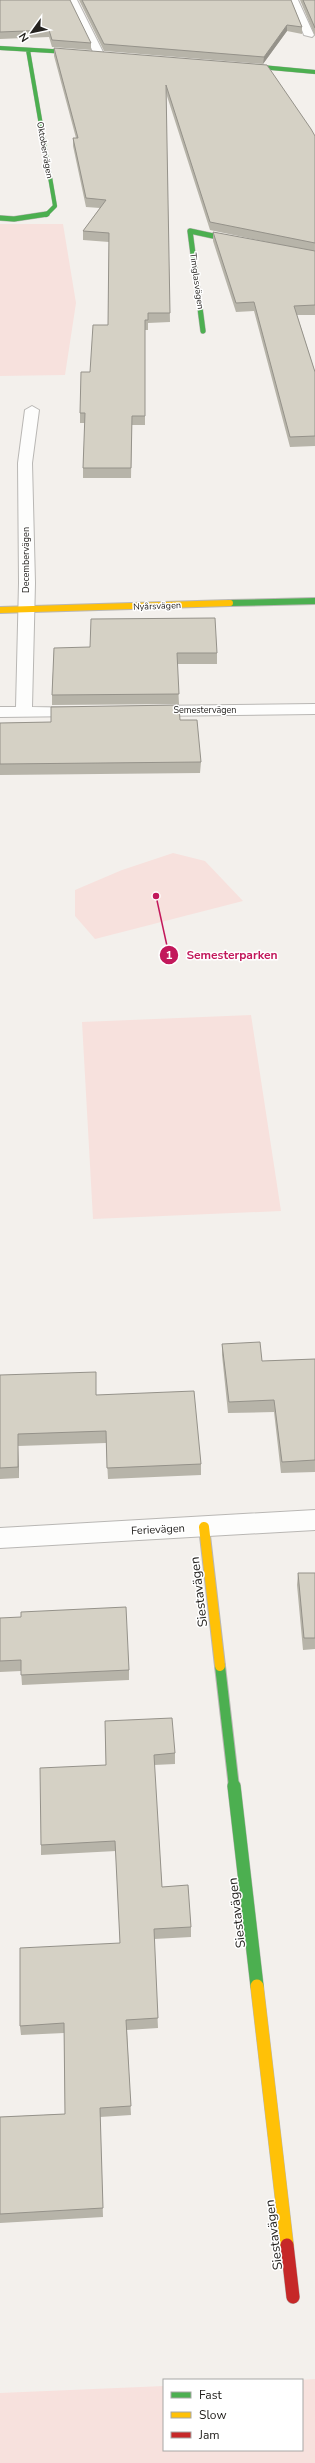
<svg xmlns="http://www.w3.org/2000/svg" width="315" height="2463" font-family="'Nunito Sans',sans-serif">
<rect width="100%" height="100%" fill="#f3f0ec"/>
<path fill="#f7e1dd" d="M 0,224 L 63,224 L 76,303 L 65,375 L 0,376 Z
M 173,853 L 205,861 L 243,901 L 95,939 L 75,916 L 75,890 L 122,870 Z
M 251,1015 L 281,1211 L 93,1219 L 82,1022 Z
M 315,2379 L 315,2463 L 0,2463 L 0,2393 L 164,2386 L 164,2450 L 302,2450 L 302,2380 L 299,2380 Z"/>
<g fill="none" stroke-linecap="round" stroke-linejoin="round">
<defs>
<path id="street" d="M 69,0 L 77,0 L 104,54 L 102,56 L 94,54 Z
M 290,0 L 298,0 L 314,35 L 312,37 L 304,35 Z
M 32,406 L 39,410 L 32,463 L 35,583 L 32,707 L 87,708 L 89,711 L 87,714 L 81,716 L 0,717 L 0,707 L 16,707 L 19,583 L 18,463 L 25,410 Z
M 315,704 L 315,714 L 149,716 L 143,714 L 141,711 L 143,708 L 149,706 Z
M 315,1510 L 315,1530 L 0,1548 L 0,1528 Z"/>
<path id="fast-far4" d="M 0,48 L 85,53
M 28,50 L 55,206 L 46,215
M 239,65 L 315,72"/>
<path id="fast-far3" d="M 0,218 L 14,219 L 47,214
M 203,331 L 190,231 L 241,242"/>
<path id="fast-far2" d="M 230,603 L 315,601"/>
<path id="fast-far1" d="M 220,1666 L 234,1787"/>
<path id="fast" d="M 234,1786 L 257,1986"/>
<path id="slow-far2" d="M 0,610 L 230,603"/>
<path id="slow-far1" d="M 204,1527 L 220,1666"/>
<path id="slow" d="M 257,1986 L 287,2245"/>
<path id="jam" d="M 287,2245 L 293,2297"/>
</defs>
<use href="#street" stroke="#b9b7b4" stroke-width="2"/>
<use href="#fast-far4" stroke="#b9b7b4" stroke-width="4.5"/>
<use href="#fast-far3" stroke="#b9b7b4" stroke-width="6"/>
<use href="#fast-far2" stroke="#b9b7b4" stroke-width="8"/>
<use href="#fast-far1" stroke="#b9b7b4" stroke-width="12"/>
<use href="#fast" stroke="#b9b7b4" stroke-width="14"/>
<use href="#slow-far2" stroke="#b9b7b4" stroke-width="8"/>
<use href="#slow-far1" stroke="#b9b7b4" stroke-width="12"/>
<use href="#slow" stroke="#b9b7b4" stroke-width="14"/>
<use href="#jam" stroke="#b9b7b4" stroke-width="14"/>
<use href="#street" fill="#fdfdfc" fill-rule="evenodd"/>
<use href="#fast-far4" stroke="#4caf50" stroke-width="4"/>
<use href="#fast-far3" stroke="#4caf50" stroke-width="5"/>
<use href="#fast-far2" stroke="#4caf50" stroke-width="6"/>
<use href="#fast-far1" stroke="#4caf50" stroke-width="10"/>
<use href="#fast" stroke="#4caf50" stroke-width="13"/>
<use href="#slow-far2" stroke="#ffc107" stroke-width="6"/>
<use href="#slow-far1" stroke="#ffc107" stroke-width="10"/>
<use href="#slow" stroke="#ffc107" stroke-width="13"/>
<use href="#jam" stroke="#c62828" stroke-width="13"/>
</g>
<path fill="#b7b4a9" d="M 0,0 L 91,43 L 91,50 L 52,47 L 49,37 L 0,39 Z
M 79,0 L 291,0 L 302,27 L 302,34 L 287,31 L 263,64 L 104,51 Z
M 300,0 L 315,0 L 315,36 Z
M 54,48 L 315,136 L 315,315 L 297,315 L 315,372 L 315,446 L 290,447 L 254,311 L 236,312 L 213,241 L 213,232 L 286,246 L 210,230 L 166,93 L 170,322 L 148,323 L 148,330 L 145,330 L 145,425 L 132,425 L 131,478 L 83,478 L 83,468 L 85,423 L 80,423 L 80,413 L 90,372 L 108,325 L 109,242 L 83,240 L 83,231 L 100,208 L 86,207 L 73,146 L 73,138 L 76,138 L 54,56 Z
M 54,648 L 217,653 L 217,664 L 177,664 L 179,704 L 52,705 L 52,695 Z
M 180,720 L 201,762 L 200,773 L 0,775 L 0,723 Z
M 222,1344 L 262,1361 L 315,1359 L 315,1472 L 281,1473 L 274,1412 L 228,1413 L 222,1355 Z
M 0,1375 L 96,1395 L 201,1464 L 201,1475 L 108,1479 L 106,1443 L 18,1446 L 19,1478 L 0,1479 Z
M 298,1573 L 315,1573 L 315,1649 L 303,1650 L 297,1585 Z
M 0,1618 L 129,1670 L 129,1680 L 22,1685 L 21,1671 L 0,1672 Z
M 105,1721 L 175,1753 L 175,1764 L 154,1765 L 162,1887 L 191,1927 L 191,1937 L 154,1939 L 158,2028 L 127,2030 L 131,2115 L 100,2117 L 103,2217 L 0,2223 L 0,2117 L 65,2114 L 64,2033 L 21,2035 L 20,2026 L 120,1943 L 116,1851 L 41,1855 L 41,1845 L 106,1765 Z"/>
<path fill="#95928a" d="M 287,25 L 287,31 L 263,64 L 264,57 Z
M 18,1434 L 18,1446 L 19,1478 L 18,1467 Z"/>
<path fill="#d5d1c5" stroke="#95928a" d="M 0,0 L 70,0 L 91,43 L 52,40 L 49,30 L 0,32 Z
M 82,0 L 291,0 L 302,27 L 287,25 L 264,57 L 104,44 Z
M 303,0 L 315,0 L 315,28 Z
M 54,48 L 267,65 L 311,129 L 315,136 L 315,243 L 210,222 L 166,85 L 170,313 L 148,313 L 148,320 L 145,320 L 145,416 L 132,416 L 131,468 L 83,468 L 85,413 L 80,413 L 81,372 L 90,372 L 93,325 L 108,325 L 109,233 L 83,231 L 106,200 L 86,198 L 73,138 L 78,138 Z
M 213,232 L 315,251 L 315,305 L 294,306 L 315,372 L 315,436 L 290,437 L 254,302 L 236,303 Z
M 215,618 L 217,653 L 177,653 L 179,694 L 52,695 L 54,648 L 90,647 L 91,619 Z
M 179,705 L 180,720 L 197,720 L 201,762 L 0,764 L 0,723 L 51,722 L 51,707 Z
M 260,1342 L 262,1361 L 315,1359 L 315,1460 L 282,1462 L 274,1400 L 229,1402 L 222,1344 Z
M 96,1372 L 96,1395 L 194,1391 L 201,1464 L 107,1468 L 106,1431 L 18,1434 L 18,1467 L 0,1468 L 0,1375 Z
M 298,1573 L 315,1573 L 315,1638 L 304,1638 Z
M 126,1607 L 129,1670 L 21,1675 L 21,1660 L 0,1661 L 0,1618 L 21,1617 L 21,1612 Z
M 172,1718 L 175,1753 L 154,1755 L 162,1887 L 188,1885 L 191,1927 L 154,1929 L 158,2018 L 126,2020 L 131,2106 L 100,2108 L 103,2208 L 0,2214 L 0,2117 L 65,2114 L 64,2023 L 20,2026 L 20,1948 L 120,1943 L 115,1841 L 41,1845 L 40,1768 L 106,1765 L 105,1721 Z"/>
<g text-anchor="middle" stroke-width="3" stroke-linejoin="round" paint-order="stroke">
<g font-size="9" fill="#24221f" stroke="#fff">
<text transform="translate(45 150) rotate(80)" y="3">Oktobervägen</text>
<text transform="translate(197 281) rotate(82)" y="3">Timglasvägen</text>
<text transform="translate(26 560) rotate(-90)" y="3">Decembervägen</text>
<text transform="translate(157 606) rotate(-2)" y="3">Nyårsvägen</text>
<text x="205" y="713">Semestervägen</text>
</g>
<g font-size="11" fill="#24221f" stroke="#fff">
<text transform="translate(158 1529) rotate(-3)" y="4">Ferievägen</text>
</g>
<g font-size="13" fill="#24221f" stroke="#fff">
<text transform="translate(198 1592) rotate(-97)" y="5">Siestavägen</text>
<text transform="translate(236 1913) rotate(-97)" y="5">Siestavägen</text>
<text transform="translate(273 2235) rotate(-97)" y="5">Siestavägen</text>
</g>
</g>
<path fill="none" stroke="#c2185b" stroke-width="1.5" d="M156 896L169 955"/>
<g fill="#c2185b" stroke="#fff" stroke-width="1.5">
<circle cx="156" cy="896" r="4"/>
<circle cx="169" cy="955" r="10"/>
</g>
<g font-size="12" text-anchor="middle" font-weight="bold" fill="#fff">
<text x="169" y="959">1</text>
</g>
<g font-size="12" text-anchor="middle" font-weight="bold" fill="#c2185b" stroke="#fff" stroke-width="3" stroke-linejoin="round" paint-order="stroke">
<text x="232" y="959">Semesterparken</text>
</g>
<rect x="163" y="2379" width="140" height="72" fill="#ffffff" stroke="#a7a7a5"/>
<rect x="171" y="2392" width="20" height="6" fill="#4caf50" stroke="#a7a7a5"/>
<text x="199" y="2399" font-size="12" fill="#24221f">Fast</text>
<rect x="171" y="2412" width="20" height="6" fill="#ffc107" stroke="#a7a7a5"/>
<text x="199" y="2419" font-size="12" fill="#24221f">Slow</text>
<rect x="171" y="2432" width="20" height="6" fill="#c62828" stroke="#a7a7a5"/>
<text x="199" y="2439" font-size="12" fill="#24221f">Jam</text>
<g transform="translate(32 32) rotate(237)" stroke="#ffffff" stroke-width="3" paint-order="stroke">
<path d="M0-3L7 15L0 10L-7 15Z" fill="#24221f"/>
<text y="-6" font-size="11" font-weight="bold" text-anchor="middle" fill="#24221f">N</text>
</g>
</svg>
